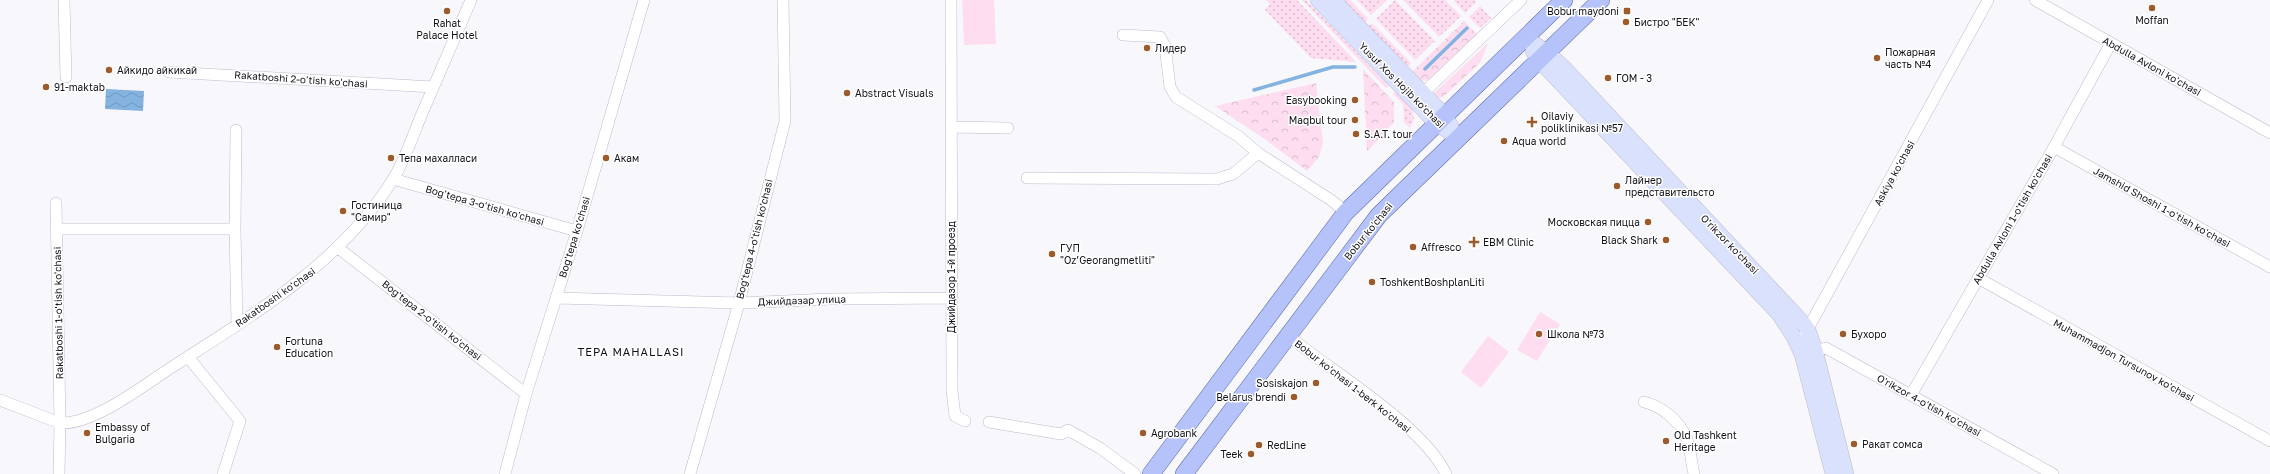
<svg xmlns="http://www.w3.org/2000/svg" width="2270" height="474" font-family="'Golos Text',sans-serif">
<defs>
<pattern id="grass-dots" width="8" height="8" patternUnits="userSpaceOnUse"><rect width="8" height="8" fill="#fdddef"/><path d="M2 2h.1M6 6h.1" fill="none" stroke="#d8bdcc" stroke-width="1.8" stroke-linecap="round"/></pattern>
<pattern id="forest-crowns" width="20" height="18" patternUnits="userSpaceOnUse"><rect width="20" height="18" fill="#fdddef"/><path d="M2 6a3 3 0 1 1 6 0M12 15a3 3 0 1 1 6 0" fill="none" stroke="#d8bdcc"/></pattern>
<pattern id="water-waves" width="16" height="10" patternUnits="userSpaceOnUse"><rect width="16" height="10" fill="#84b3e0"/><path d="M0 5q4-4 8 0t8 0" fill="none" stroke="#7199c0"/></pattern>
</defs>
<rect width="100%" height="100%" fill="#f8f7fc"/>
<path fill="url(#grass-dots)" d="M 1266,0 L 1297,0 L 1356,62 L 1311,58 L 1265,10 L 1270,4 Z
M 1302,0 L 1306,0 L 1389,86 L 1386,88 Z
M 1344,0 L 1350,0 L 1368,19 L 1365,22 Z
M 1357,0 L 1387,0 L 1371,15 Z
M 1395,0 L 1435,41 L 1415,60 L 1376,19 Z
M 1403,0 L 1445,0 L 1461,16 L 1439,37 Z
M 1455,0 L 1474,0 L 1476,2 L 1465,13 L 1454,1 Z
M 1480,6 L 1491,18 L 1480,28 L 1469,17 Z
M 1372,23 L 1411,63 L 1408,67 L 1369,26 Z
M 1398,89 C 1406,99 1421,114 1410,128 L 1404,122 L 1403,104 L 1393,94 Z"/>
<path fill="url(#forest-crowns)" d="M 1464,21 L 1477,34 L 1429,80 L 1421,81 L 1412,72 Z
M 1488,43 L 1480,63 L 1443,97 L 1437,98 L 1433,94 Z
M 1363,69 L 1394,102 L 1394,122 L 1367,152 Z
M 1316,83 L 1323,143 L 1319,157 L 1307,171 L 1266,140 L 1215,106 Z"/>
<path fill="#fdddef" d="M 962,0 L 994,0 L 996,44 L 964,45 Z
M 1540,312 L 1560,324 L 1537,361 L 1517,350 Z
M 1488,336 L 1509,352 L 1481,388 L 1461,372 Z"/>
<path fill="url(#water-waves)" d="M 106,89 L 144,91 L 143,111 L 105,109 Z"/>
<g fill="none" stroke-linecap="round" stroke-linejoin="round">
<path stroke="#84b3e0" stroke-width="3.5" d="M 1425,69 L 1467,28
M 1254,90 L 1333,67 L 1355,67"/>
<defs>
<path id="street" d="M 64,0 L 66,77
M 951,0 L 952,391 L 955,416 L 965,421
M 2035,0 L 2270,133
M 1123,35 L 1160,37 L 1165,46 L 1170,87 L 1176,97 L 1238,136 L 1258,153
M 169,72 L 433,87
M 1418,98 L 1521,0
M 951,127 L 1008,128
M 236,130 L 235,229 L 237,324
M 2054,147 L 2270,267
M 1027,178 L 1217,179 L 1233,174 L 1258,153 L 1331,200 L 1346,212
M 393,179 L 577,231
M 56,203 L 60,423 L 59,474
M 57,229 L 235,229
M 337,247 L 526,394
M 1978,278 L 2270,441
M 556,298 L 739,303 L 830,299 L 951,298
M 1289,336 C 1332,372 1423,425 1446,474
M 1804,336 L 1988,0
M 1809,352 L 1826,348 L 2053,474
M 188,357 L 240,421 L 223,474
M 1911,395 L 2054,147 L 2111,43
M 0,400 L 60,423 C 92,425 142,387 169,369 C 251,316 339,265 392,181 C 404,162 412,138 421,116 C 437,78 454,39 471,0
M 1644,402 C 1661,406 1679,420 1686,437 C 1691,448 1691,462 1694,474
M 989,422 L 1061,434 L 1068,430 L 1100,448 L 1135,474
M 505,474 L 526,394 L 577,231 L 644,0
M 690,474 L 739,303 L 785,121 L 783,0"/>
<path id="secondary" d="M 1318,0 L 1436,123 L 1458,138
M 1333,0 L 1444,115 L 1451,126
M 1525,38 L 1547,52 L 1565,69 L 1803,323 L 1808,330 L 1815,350 L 1846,474
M 1533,51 L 1539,60 L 1779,314 L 1794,337 L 1802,354 L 1833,474"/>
<path id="primary" d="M 1151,474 L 1346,212 L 1564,0
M 1184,474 L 1379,215 L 1601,0"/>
</defs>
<use href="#street" stroke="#bfbacf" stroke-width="12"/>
<use href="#secondary" stroke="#bfbacf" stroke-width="16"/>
<use href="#primary" stroke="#5c6ba9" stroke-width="18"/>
<use href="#street" stroke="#fff" stroke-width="11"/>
<use href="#secondary" stroke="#dae1fc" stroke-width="15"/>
<use href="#primary" stroke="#b5c3fa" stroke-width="17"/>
</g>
<g fill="#9d5a2a" stroke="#fff" stroke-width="1.5">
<circle cx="2152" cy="8" r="4"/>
<circle cx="447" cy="11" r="4"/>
<rect x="1623" y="7" width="8" height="8" rx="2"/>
<circle cx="1626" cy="22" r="4"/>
<circle cx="1147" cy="48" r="4"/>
<circle cx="1877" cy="58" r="4"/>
<circle cx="109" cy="70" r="4"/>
<circle cx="1608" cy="78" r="4"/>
<circle cx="46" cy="87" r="4"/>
<circle cx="847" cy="93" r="4"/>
<circle cx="1355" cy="100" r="4"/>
<circle cx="1355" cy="120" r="4"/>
<path d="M1530 116h4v4h4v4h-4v4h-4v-4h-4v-4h4z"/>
<circle cx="1356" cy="134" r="4"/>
<circle cx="1504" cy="141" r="4"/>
<circle cx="391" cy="158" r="4"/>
<circle cx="606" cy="158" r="4"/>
<circle cx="1617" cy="186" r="4"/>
<circle cx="343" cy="211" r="4"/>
<circle cx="1648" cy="222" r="4"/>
<circle cx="1666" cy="240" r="4"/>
<path d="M1472 236h4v4h4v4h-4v4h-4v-4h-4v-4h4z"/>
<circle cx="1413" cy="247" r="4"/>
<circle cx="1052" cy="254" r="4"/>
<circle cx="1372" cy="282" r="4"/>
<circle cx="1539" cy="334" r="4"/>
<circle cx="1843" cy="334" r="4"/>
<circle cx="277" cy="347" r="4"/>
<circle cx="1316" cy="383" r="4"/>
<circle cx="1294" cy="397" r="4"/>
<circle cx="87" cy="433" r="4"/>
<circle cx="1143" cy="433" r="4"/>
<circle cx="1666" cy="441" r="4"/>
<circle cx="1854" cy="444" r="4"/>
<circle cx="1259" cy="445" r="4"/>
<circle cx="1251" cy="454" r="4"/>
</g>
<g text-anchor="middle" stroke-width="3" stroke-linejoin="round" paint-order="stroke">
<g font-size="10" fill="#131119" stroke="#fff" text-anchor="start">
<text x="1619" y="15" text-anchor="end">Bobur maydoni</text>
<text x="2152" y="24" text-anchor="middle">Moffan</text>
<text x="1634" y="26">Бистро "БЕК"</text>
<text x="447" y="27" text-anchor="middle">Rahat<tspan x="447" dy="12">Palace Hotel</tspan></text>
<text x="1155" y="52">Лидер</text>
<text x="1885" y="56">Пожарная<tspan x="1885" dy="12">часть №4</tspan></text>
<text x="117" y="74">Айкидо айкикай</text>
<text x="1616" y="82">ГОМ - 3</text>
<text x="54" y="91">91-maktab</text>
<text x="855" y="97">Abstract Visuals</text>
<text x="1347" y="104" text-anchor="end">Easybooking</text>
<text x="1541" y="120">Oilaviy<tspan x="1541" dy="12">poliklinikasi №57</tspan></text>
<text x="1347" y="124" text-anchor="end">Maqbul tour</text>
<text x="1364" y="138">S.A.T. tour</text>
<text x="1512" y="145">Aqua world</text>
<text x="399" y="162">Тепа махалласи</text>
<text x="614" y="162">Акам</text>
<text x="1625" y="184">Лайнер<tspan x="1625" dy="12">представительсто</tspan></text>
<text x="351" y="209">Гостиница<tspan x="351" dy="12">"Самир"</tspan></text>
<text x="1640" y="226" text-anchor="end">Московская пицца</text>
<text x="1658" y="244" text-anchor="end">Black Shark</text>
<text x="1483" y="246">EBM Clinic</text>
<text x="1421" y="251">Affresco</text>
<text x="1060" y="252">ГУП<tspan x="1060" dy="12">"Oz’Georangmetliti"</tspan></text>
<text x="1380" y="286">ToshkentBoshplanLiti</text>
<text x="1547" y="338">Школа №73</text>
<text x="1851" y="338">Бухоро</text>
<text x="285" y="345">Fortuna<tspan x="285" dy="12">Education</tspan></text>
<text x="1308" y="387" text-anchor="end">Sosiskajon</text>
<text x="1286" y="401" text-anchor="end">Belarus brendi</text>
<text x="95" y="431">Embassy of<tspan x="95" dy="12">Bulgaria</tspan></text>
<text x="1151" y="437">Agrobank</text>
<text x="1674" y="439">Old Tashkent<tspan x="1674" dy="12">Heritage</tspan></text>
<text x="1862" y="448">Ракат сомса</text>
<text x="1267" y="449">RedLine</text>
<text x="1243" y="458" text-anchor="end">Teek</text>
</g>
<g font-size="10" fill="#131119" stroke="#fff">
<text transform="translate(2152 66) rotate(29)" y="4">Abdulla Avloni ko'chasi</text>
<text transform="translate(301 79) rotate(4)" y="4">Rakatboshi 2-o'tish ko'chasi</text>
<text transform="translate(1402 85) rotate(45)" y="4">Yusuf Xos Hojib ko'chasi</text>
<text transform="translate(1894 173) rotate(-61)" y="4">Askiya koʻchasi</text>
<text transform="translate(485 205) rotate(16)" y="4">Bog'tepa 3-o'tish ko'chasi</text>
<text transform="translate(2162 207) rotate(29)" y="4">Jamshid Shoshi 1-o'tish ko'chasi</text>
<text transform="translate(2012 219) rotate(-60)" y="4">Abdulla Avloni 1-o'tish ko'chasi</text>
<text transform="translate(1368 231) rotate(-51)" y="4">Bobur ko'chasi</text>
<text transform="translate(574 237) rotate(-73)" y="4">Bog'tepa ko'chasi</text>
<text transform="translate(754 239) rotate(-76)" y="4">Bog'tepa 4-o'tish ko'chasi</text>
<text transform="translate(1730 244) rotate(46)" y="4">O'rikzor ko'chasi</text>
<text transform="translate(951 277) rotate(-90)" y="4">Джийдазор 1-й проезд</text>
<text transform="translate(275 297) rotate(-35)" y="4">Rakatboshi ko'chasi</text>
<text transform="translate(802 300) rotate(-2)" y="4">Джийдазар улица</text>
<text transform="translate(58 313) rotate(-91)" y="4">Rakatboshi 1-o'tish ko'chasi</text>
<text transform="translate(432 320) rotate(38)" y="4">Bog'tepa 2-o'tish ko'chasi</text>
<text transform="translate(2124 360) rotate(29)" y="4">Muhammadjon Tursunov koʻchasi</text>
<text transform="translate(1353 386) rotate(38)" y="4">Bobur ko'chasi 1-berk ko'chasi</text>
<text transform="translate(1929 405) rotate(29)" y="4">O'rikzor 4-o'tish ko'chasi</text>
</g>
<g font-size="11" letter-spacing="1" fill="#131119" stroke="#fff">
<text x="631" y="356">TEPA MAHALLASI</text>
</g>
</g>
</svg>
